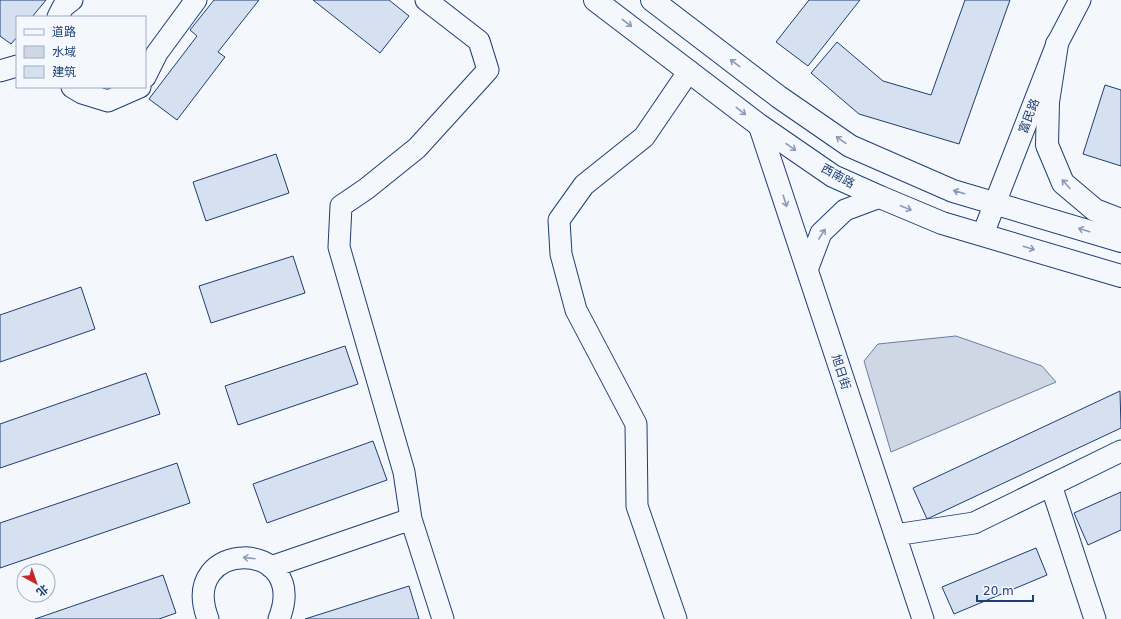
<svg xmlns="http://www.w3.org/2000/svg" width="1121" height="619" font-family="'DejaVu Sans','Noto Sans SC',sans-serif">
<rect width="100%" height="100%" fill="#f4f7fb"/>
<path fill="#cfd7e4" stroke="#687fa3" d="M 956,336 L 1042,366 L 1056,382 L 891,452 L 864,361 L 878,344 Z"/>
<path fill="#d5e0f0" stroke="#1d3f73" d="M 0,0 L 46,0 L 32,17 L 17,17 L 17,37 L 11,44 L 0,36 Z
M 214,0 L 259,0 L 218,52 L 225,57 L 177,120 L 149,99 L 197,36 L 190,30 Z
M 313,0 L 389,0 L 409,16 L 380,53 Z
M 809,0 L 860,0 L 808,66 L 776,42 Z
M 965,0 L 1010,0 L 959,144 L 859,114 L 811,73 L 837,42 L 883,81 L 931,95 Z
M 1105,85 L 1121,90 L 1121,166 L 1083,154 Z
M 276,154 L 289,193 L 206,221 L 193,182 Z
M 293,256 L 305,293 L 211,323 L 199,286 Z
M 81,287 L 95,329 L 0,362 L 0,315 Z
M 345,346 L 358,384 L 238,425 L 225,386 Z
M 146,373 L 160,414 L 0,468 L 0,424 Z
M 1120,391 L 1121,428 L 927,519 L 913,488 Z
M 373,441 L 387,480 L 267,523 L 253,484 Z
M 177,463 L 190,503 L 0,568 L 0,523 Z
M 1121,492 L 1121,530 L 1088,545 L 1074,513 Z
M 1036,548 L 1047,575 L 954,614 L 942,587 Z
M 163,575 L 176,613 L 159,619 L 35,619 Z
M 409,586 L 419,619 L 305,619 Z"/>
<g fill="none" stroke-linecap="round" stroke-linejoin="round">
<defs>
<path id="minor" d="M 426,0 L 479,41 L 488,70 L 417,148 L 366,189 L 341,206 L 339,247 L 404,472 L 411,519 L 443,619
M 58,17 L 63,7 L 72,0
M 0,71 L 17,66
M 145,77 L 157,53 L 196,0
M 72,87 L 82,93 L 108,101 L 140,87
M 759,125 L 923,619
M 983,234 L 1057,44 L 1080,0
M 807,270 L 821,233 L 845,210 L 880,197
M 1051,485 L 1095,619
M 895,535 L 974,523 L 1121,451
M 271,567 L 411,519
M 208,619 C 177,538 311,537 279,619
M 676,619 L 637,506 L 636,424 L 576,310 L 561,254 L 559,220 L 584,185 L 644,137 L 689,71"/>
<path id="major" d="M 595,0 L 759,125 L 833,176 L 880,197 L 942,223 L 1121,276
M 652,0 L 779,97 L 850,146 L 953,191 L 1121,241
M 1057,44 L 1048,102 L 1047,145 L 1063,183 L 1095,210 L 1121,220"/>
</defs>
<use href="#minor" stroke="#1d3f73" stroke-width="23"/>
<use href="#major" stroke="#1d3f73" stroke-width="24"/>
<use href="#minor" stroke="#f4f7fb" stroke-width="21"/>
<use href="#major" stroke="#f4f7fb" stroke-width="22"/>
</g>
<defs><path id="oneway-shaft" d="M-6 0H5M1.5-3L5.5 0L1.5 3" fill="none" stroke-width="1.6" stroke-linecap="round" stroke-linejoin="round"/></defs>
<g stroke="#889bb7">
<use href="#oneway-shaft" transform="translate(627 23) rotate(37)"/>
<use href="#oneway-shaft" transform="translate(735 63) rotate(-143)"/>
<use href="#oneway-shaft" transform="translate(741 111) rotate(38)"/>
<use href="#oneway-shaft" transform="translate(841 140) rotate(-145)"/>
<use href="#oneway-shaft" transform="translate(791 147) rotate(35)"/>
<use href="#oneway-shaft" transform="translate(1066 184) rotate(-132)"/>
<use href="#oneway-shaft" transform="translate(959 192) rotate(-164)"/>
<use href="#oneway-shaft" transform="translate(785 201) rotate(72)"/>
<use href="#oneway-shaft" transform="translate(906 208) rotate(22)"/>
<use href="#oneway-shaft" transform="translate(1084 230) rotate(-163)"/>
<use href="#oneway-shaft" transform="translate(822 234) rotate(-57)"/>
<use href="#oneway-shaft" transform="translate(1029 248) rotate(17)"/>
<use href="#oneway-shaft" transform="translate(249 558) rotate(-173)"/>
</g>
<g text-anchor="middle" stroke-width="3" stroke-linejoin="round" paint-order="stroke">
<g font-size="12" fill="#1d3f73" stroke="#f4f7fb">
<text transform="translate(1029 116) rotate(-69)" y="4">富民路</text>
<text transform="translate(838 176) rotate(29)" y="4">西南路</text>
<text transform="translate(841 372) rotate(72)" y="4">旭日街</text>
</g>
</g>
<rect x="16" y="16" width="130" height="72" fill="#f4f7fb" stroke="#9eadc5"/>
<rect x="24" y="29" width="20" height="6" fill="#f4f7fb" stroke="#9eadc5"/>
<text x="52" y="36" font-size="12" fill="#1d3f73">道路</text>
<rect x="24" y="46" width="20" height="12" fill="#cfd7e4" stroke="#9eadc5"/>
<text x="52" y="56" font-size="12" fill="#1d3f73">水域</text>
<rect x="24" y="66" width="20" height="12" fill="#d5e0f0" stroke="#9eadc5"/>
<text x="52" y="76" font-size="12" fill="#1d3f73">建筑</text>
<g transform="translate(36 583) rotate(140)"><circle r="19" fill="#f4f7fb" stroke="#9eadc5"/>
<path d="M0-3L7 15L0 10L-7 15Z" fill="#c62828"/>
<text y="-6" font-size="11" font-weight="bold" text-anchor="middle" fill="#1d3f73">北</text>
</g>
<path d="M977 595v6h56v-6" fill="none" stroke="#1d3f73" stroke-width="2"/>
<text x="983" y="595" font-size="12" fill="#1d3f73" stroke="#f4f7fb" stroke-width="3" paint-order="stroke">20 m</text>
</svg>
